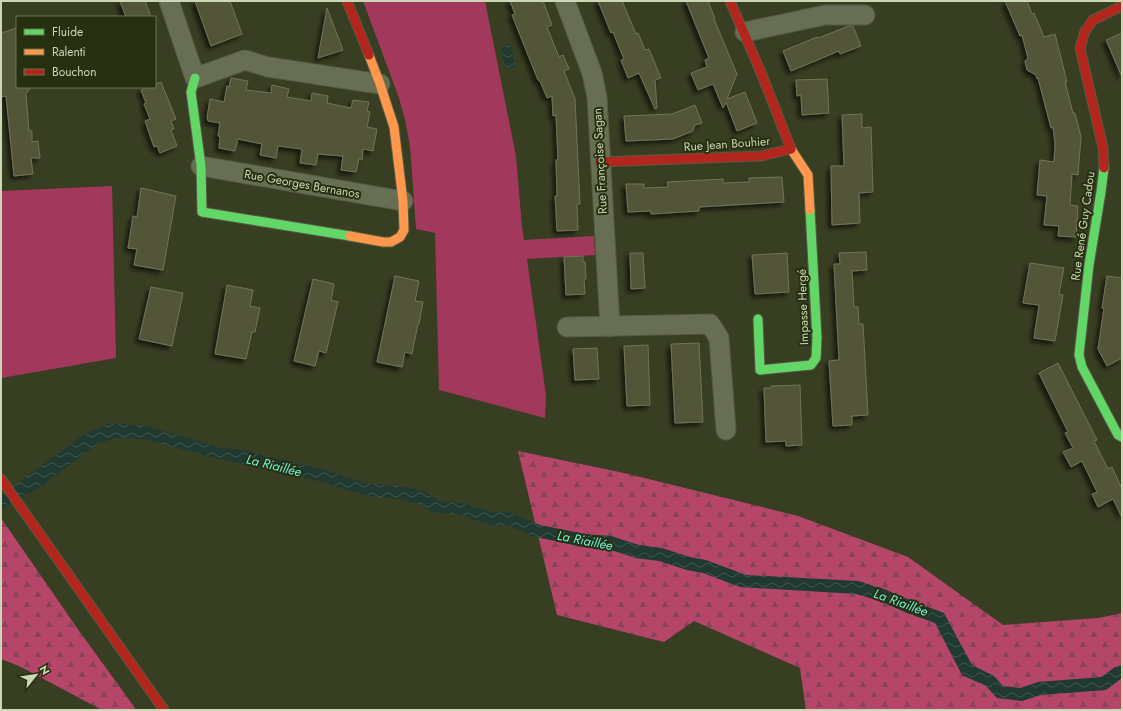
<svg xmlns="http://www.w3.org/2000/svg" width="1123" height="711" font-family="Jost,sans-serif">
<defs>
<pattern id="forest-firs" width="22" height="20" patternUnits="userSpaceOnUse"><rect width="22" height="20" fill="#b5466a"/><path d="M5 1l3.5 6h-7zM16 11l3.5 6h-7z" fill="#854455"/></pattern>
<pattern id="water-waves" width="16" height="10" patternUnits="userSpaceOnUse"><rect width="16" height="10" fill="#203931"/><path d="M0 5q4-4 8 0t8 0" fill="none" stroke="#3f554d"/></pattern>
<filter id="shadow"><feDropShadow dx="-3.5" dy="3.5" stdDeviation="2" flood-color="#0009"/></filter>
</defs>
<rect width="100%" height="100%" fill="#383e22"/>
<path fill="#a2385c" d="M 363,1 L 485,1 L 516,156 L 522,227 L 524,240 L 594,236 L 595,255 L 527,259 L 546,395 L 545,418 L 439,390 L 435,233 L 416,229 L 410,146 L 405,120 L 399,98 Z
M 112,186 L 116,358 L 1,378 L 1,191 Z"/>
<path fill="url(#forest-firs)" d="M 518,451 L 624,473 L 798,516 L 908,557 L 1003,625 L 1099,618 L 1122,613 L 1122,710 L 806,710 L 800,668 L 694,621 L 664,642 L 557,615 Z
M 1,518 L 77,628 L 135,708 L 133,710 L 102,710 L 19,666 L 1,659 Z"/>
<path fill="url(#water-waves)" d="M 511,45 L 516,67 L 505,69 L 501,47 Z
M 111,423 L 146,426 L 220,447 L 247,451 L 322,469 L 366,483 L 399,486 L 424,491 L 439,501 L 462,503 L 492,512 L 509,512 L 540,525 L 585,534 L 611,536 L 639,545 L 662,548 L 690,557 L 706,560 L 746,575 L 858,581 L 884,589 L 912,601 L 944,613 L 972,665 L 994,676 L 1003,686 L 1020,688 L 1038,682 L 1101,677 L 1115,667 L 1122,665 L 1122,678 L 1106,690 L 1041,695 L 1022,701 L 997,698 L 986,686 L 962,675 L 935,623 L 907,613 L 880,601 L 856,594 L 740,587 L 703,573 L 687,570 L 659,561 L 636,558 L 608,549 L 583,547 L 536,537 L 506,525 L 490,525 L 457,514 L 434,513 L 419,504 L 397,499 L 363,495 L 318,481 L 244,464 L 218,459 L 144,439 L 116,438 L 97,444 L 39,488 L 1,509 L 1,495 L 86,433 Z"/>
<path fill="#535538" stroke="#727358" filter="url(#shadow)" d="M 120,1 L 145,1 L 151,17 L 126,17 Z
M 195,1 L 230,1 L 242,34 L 211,46 Z
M 510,1 L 543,1 L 552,25 L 547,27 L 559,57 L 563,55 L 569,69 L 564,71 L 575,99 L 580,204 L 577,204 L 578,230 L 557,231 L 555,196 L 557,196 L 556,160 L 558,160 L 556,115 L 553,116 L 552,96 L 547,98 L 540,81 L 538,80 L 512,15 L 515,14 Z
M 598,1 L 622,1 L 636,34 L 638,33 L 645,50 L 649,49 L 661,78 L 655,80 L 657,108 L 655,109 L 639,73 L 628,78 L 621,60 L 624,59 L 613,32 L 611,33 Z
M 686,1 L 708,1 L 715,19 L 714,19 L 737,74 L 727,99 L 745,92 L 757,123 L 737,131 L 726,102 L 723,108 L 713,84 L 698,90 L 691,73 L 707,67 L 705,60 L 709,58 Z
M 1005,1 L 1027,1 L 1032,14 L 1034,13 L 1044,37 L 1055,34 L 1067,82 L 1065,82 L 1073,113 L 1075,113 L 1081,137 L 1078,175 L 1072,174 L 1070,205 L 1078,206 L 1076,237 L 1058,236 L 1059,226 L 1044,225 L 1047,196 L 1037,195 L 1040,160 L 1054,162 L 1055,144 L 1053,127 L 1051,128 L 1038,78 L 1037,79 L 1036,75 L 1027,70 L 1025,61 L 1028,58 L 1022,35 L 1020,36 Z
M 327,8 L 343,50 L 318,58 Z
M 849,26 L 853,26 L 861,46 L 840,54 L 839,51 L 791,71 L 783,51 L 817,37 L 818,38 Z
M 17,28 L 17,87 L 31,87 L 26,94 L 29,131 L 32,131 L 32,142 L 38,141 L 40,158 L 31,158 L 33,174 L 14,176 L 6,96 L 1,97 L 1,33 Z
M 1122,33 L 1122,77 L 1106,40 Z
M 231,78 L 248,81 L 246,90 L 271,93 L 272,85 L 289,89 L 287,97 L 311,101 L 312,93 L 328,96 L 327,103 L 351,108 L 353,100 L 369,102 L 367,111 L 370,112 L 367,127 L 377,129 L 373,151 L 363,149 L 362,160 L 359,159 L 356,172 L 341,170 L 343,156 L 318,154 L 316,165 L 300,163 L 302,149 L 278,146 L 276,158 L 260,155 L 262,144 L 238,139 L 235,151 L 219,148 L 220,137 L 218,136 L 220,123 L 208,121 L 207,118 L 210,99 L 224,102 L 227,86 L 229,87 Z
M 827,79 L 829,113 L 802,115 L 801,95 L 797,96 L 796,80 Z
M 161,82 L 176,119 L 171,121 L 174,129 L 171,130 L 177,146 L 160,153 L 157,146 L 154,147 L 145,121 L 150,119 L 144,104 L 146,103 L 141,90 L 148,87 L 155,87 L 155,84 Z
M 695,105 L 702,123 L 695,125 L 693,131 L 673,139 L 626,141 L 624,116 L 672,114 Z
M 862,114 L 862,128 L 871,127 L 873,192 L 859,193 L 860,223 L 832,225 L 831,166 L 844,166 L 842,115 Z
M 782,177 L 784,202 L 699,207 L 699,211 L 651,214 L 651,211 L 628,212 L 626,184 L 644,184 L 644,188 L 668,187 L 667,182 L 723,179 L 723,183 L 749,182 L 749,178 Z
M 141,188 L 176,196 L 163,270 L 134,265 L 137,249 L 128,248 L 133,216 L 137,217 Z
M 866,252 L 867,270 L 852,271 L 854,307 L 858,307 L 859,324 L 863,324 L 868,415 L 852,416 L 852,425 L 833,426 L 829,361 L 839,360 L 834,264 L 840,264 L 839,253 Z
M 630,253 L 643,253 L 645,288 L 631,289 Z
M 787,253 L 789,292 L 755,294 L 752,255 Z
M 583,256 L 583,262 L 585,262 L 586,279 L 584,279 L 585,294 L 566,295 L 564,257 Z
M 1030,263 L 1064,268 L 1059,294 L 1063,295 L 1055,341 L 1034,338 L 1039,305 L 1023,303 Z
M 395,276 L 419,281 L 415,301 L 423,302 L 419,324 L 418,324 L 412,354 L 405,352 L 402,367 L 377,362 Z
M 1107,276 L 1122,278 L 1122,358 L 1107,366 L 1098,349 L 1104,308 L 1102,308 Z
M 313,279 L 334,284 L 331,300 L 338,302 L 326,353 L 319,351 L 315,366 L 294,361 Z
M 227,285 L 253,290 L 250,306 L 260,308 L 255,332 L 252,332 L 246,359 L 215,354 Z
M 151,287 L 183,293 L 172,346 L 139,339 Z
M 699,343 L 703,422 L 675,423 L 671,344 Z
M 648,345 L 650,405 L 627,406 L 624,346 Z
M 597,348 L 599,379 L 575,380 L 573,349 Z
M 1058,363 L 1097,440 L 1094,441 L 1108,469 L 1112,467 L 1122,489 L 1122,517 L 1113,499 L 1098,507 L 1092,494 L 1097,492 L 1082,461 L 1071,467 L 1063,452 L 1073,448 L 1065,433 L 1068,432 L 1039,373 Z
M 800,385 L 802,445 L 786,446 L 786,441 L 766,442 L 764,388 L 771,388 L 771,386 Z"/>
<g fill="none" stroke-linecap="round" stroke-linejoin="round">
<defs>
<path id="street" d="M 169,1 L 195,78 L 245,60 L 268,67 L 380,84
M 565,1 L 592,73 L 597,97 L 610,327
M 745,32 L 825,15 L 865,15
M 201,166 L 403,201
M 567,327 L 710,324 L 719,338 L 726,430"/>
<path id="fast" d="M 195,78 L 191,92 L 201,166 L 202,212 L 350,236
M 1104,168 L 1101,192 L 1089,265 L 1079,355 L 1082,367 L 1118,435 L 1122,437
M 758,319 L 760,370 L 811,365 L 816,358 L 817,338 L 810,210"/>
<path id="slow" d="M 791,149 L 808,175 L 810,210
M 350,236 L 383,242 L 391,242 L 400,237 L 404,230 L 403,201 L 394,127 L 380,84 L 369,55"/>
<path id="jam" d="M 347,1 L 369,55
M 600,162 L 761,156 L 791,149 L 762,75 L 730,1
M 1104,168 L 1103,148 L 1080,48 L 1085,31 L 1093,20 L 1122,6
M 1,479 L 164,710"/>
</defs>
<use href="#street" stroke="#555b43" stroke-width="21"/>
<use href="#fast" stroke="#555b43" stroke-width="11"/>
<use href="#slow" stroke="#555b43" stroke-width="11"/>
<use href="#jam" stroke="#555b43" stroke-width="11"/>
<use href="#street" stroke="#676e54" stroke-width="19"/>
<use href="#fast" stroke="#63d668" stroke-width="9"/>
<use href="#slow" stroke="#ff974d" stroke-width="9"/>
<use href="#jam" stroke="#b3261e" stroke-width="9"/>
</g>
<g text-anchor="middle" stroke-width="4" stroke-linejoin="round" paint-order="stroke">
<g font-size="12" fill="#ccd8b5" stroke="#272f11">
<text transform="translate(727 144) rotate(-4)" y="4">Rue Jean Bouhier</text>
<text transform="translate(600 161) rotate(-93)" y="4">Rue Françoise Sagan</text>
<text transform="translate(302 184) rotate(10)" y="4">Rue Georges Bernanos</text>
<text transform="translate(1083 226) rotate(-82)" y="4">Rue René Guy Cadou</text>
<text transform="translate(803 307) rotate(-92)" y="4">Impasse Hergé</text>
</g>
<g font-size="13" font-style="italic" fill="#70f2de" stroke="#272f11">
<text transform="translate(274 465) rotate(14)" y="5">La Riaillée</text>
<text transform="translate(585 540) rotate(11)" y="5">La Riaillée</text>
<text transform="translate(901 602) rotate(20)" y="5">La Riaillée</text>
</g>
</g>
<rect width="1123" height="711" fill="none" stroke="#ccd8b5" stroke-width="4"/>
<rect x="16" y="16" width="140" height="72" fill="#272f11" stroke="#697353"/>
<rect x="24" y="29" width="20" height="6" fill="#63d668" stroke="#697353"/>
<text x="52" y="36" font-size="12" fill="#ccd8b5">Fluide</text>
<rect x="24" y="49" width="20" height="6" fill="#ff974d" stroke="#697353"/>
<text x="52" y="56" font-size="12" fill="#ccd8b5">Ralenti</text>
<rect x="24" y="69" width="20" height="6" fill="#b3261e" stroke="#697353"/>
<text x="52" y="76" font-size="12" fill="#ccd8b5">Bouchon</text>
<g transform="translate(36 675) rotate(60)" stroke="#272f11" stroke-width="3" paint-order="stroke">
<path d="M0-3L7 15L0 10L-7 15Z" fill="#ccd8b5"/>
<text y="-6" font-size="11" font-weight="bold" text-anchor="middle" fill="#ccd8b5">N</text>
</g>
</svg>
